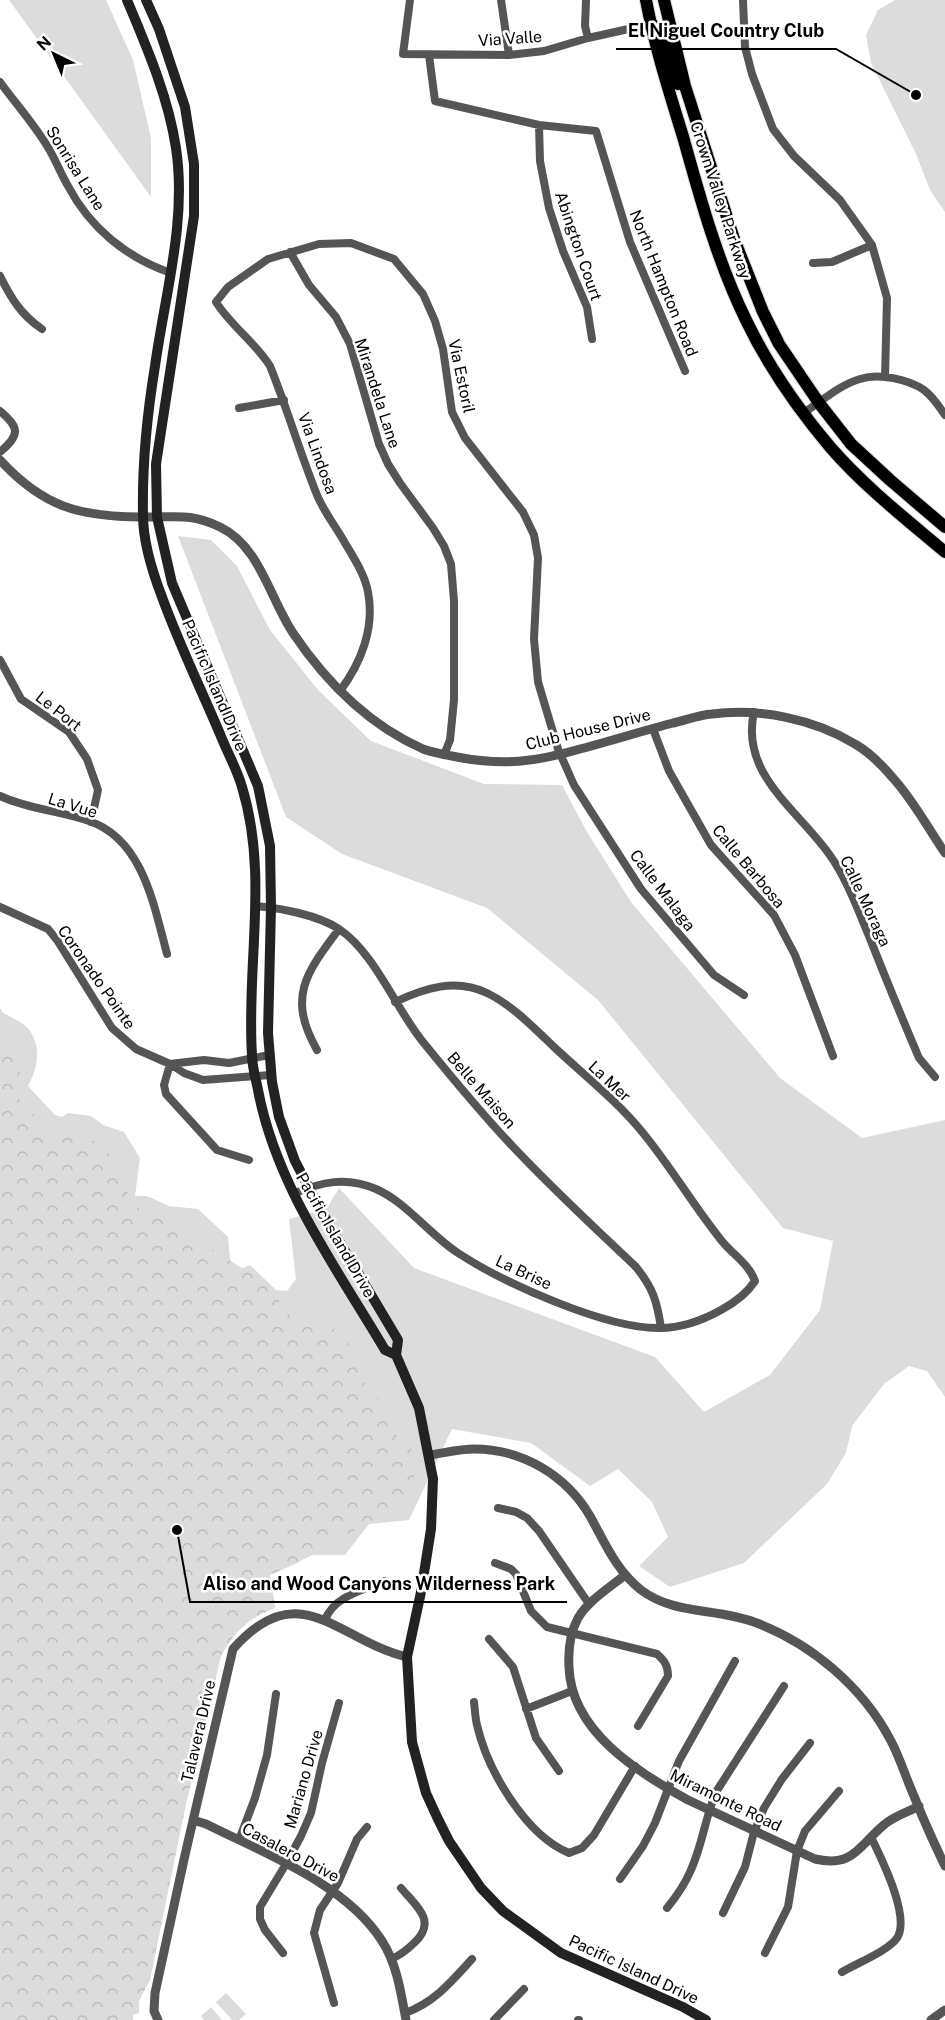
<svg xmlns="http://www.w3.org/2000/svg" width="945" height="2020" font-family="'Public Sans',sans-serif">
<defs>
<pattern id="park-crowns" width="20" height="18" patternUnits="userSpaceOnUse" patternTransform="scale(1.5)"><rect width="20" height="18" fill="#dcdcdc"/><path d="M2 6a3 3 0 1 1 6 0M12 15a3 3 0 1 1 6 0" fill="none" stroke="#bbb"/></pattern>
</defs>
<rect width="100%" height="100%" fill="#fff"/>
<path fill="#dcdcdc" d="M 9,0 L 106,0 L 133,60 L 151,138 L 151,197 Z
M 895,0 L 945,0 L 945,212 L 930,190 L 916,154 L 871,63 L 866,35 L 878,10 Z
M 178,536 L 211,540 L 237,566 L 270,630 L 319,691 L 371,741 L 484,784 L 562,785 L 587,832 L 631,902 L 780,1078 L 862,1138 L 945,1120 L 945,1397 L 927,1371 L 909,1366 L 884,1384 L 852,1426 L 846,1453 L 827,1484 L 744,1563 L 670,1587 L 639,1566 L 668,1537 L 652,1502 L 618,1469 L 590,1486 L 531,1443 L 452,1429 L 409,1520 L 369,1524 L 345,1555 L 313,1555 L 269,1573 L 244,1600 L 0,2020 L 0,1008 L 2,1012 C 10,1017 25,1023 30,1031 C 42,1049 37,1069 28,1086 L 55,1115 L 62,1117 L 68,1113 L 91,1116 L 103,1125 L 124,1132 L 140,1158 L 135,1196 L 147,1196 L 169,1206 L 198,1209 L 228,1237 L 231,1269 L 236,1271 L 250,1265 L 276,1290 L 287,1291 L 296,1279 L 289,1219 L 327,1208 L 339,1188 L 414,1268 L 655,1357 L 704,1412 L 770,1375 L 820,1310 L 833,1241 L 783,1228 L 598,1000 L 487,908 L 342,854 L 286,817 Z
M 226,1993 L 246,2014 L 239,2020 L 232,2020 L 216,2002 Z
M 211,2007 L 222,2020 L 204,2020 L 201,2016 Z"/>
<path fill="url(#park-crowns)" d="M 0,1034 L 21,1058 L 18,1098 L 48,1130 L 81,1130 L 115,1159 L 132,1205 L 171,1223 L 267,1284 L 292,1319 L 340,1330 L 351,1347 L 364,1382 L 391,1413 L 398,1440 L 410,1440 L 414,1468 L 414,1497 L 295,1564 L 270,1575 L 275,1608 C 247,1619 236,1630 221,1656 L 185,1809 L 150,1980 L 139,2001 L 139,2013 L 133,2015 L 133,2020 L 0,2020 Z"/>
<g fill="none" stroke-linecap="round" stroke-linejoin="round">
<defs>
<path id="primary" d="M 646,0 C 655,48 670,94 684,140 C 701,201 718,263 746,320 C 768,366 798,409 831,448 C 865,487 906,519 945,552
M 664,0 L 685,86 L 734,239 L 763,312 L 779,344 L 819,403 L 851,444 L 890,480 L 945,527
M 652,24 L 663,37 L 678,84"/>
</defs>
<use href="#primary" stroke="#dbdbdb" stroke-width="14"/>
<path stroke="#555" stroke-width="8" d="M 410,0 L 403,54 L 509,55 L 544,51 L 588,38 L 651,24
M 501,0 L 509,55
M 586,0 L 585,26 L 588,38
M 743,0 L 745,47 L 752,74 L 773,129 L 794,156 L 840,200 L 872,245 L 887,298 L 885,377
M 429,55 L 435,101 L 539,125 L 596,131 L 630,242 L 685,371
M 0,82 C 16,104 35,125 49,149 C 56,161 61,174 68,186 C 90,228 127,258 171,273
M 539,125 L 540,161 L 549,208 L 563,251 L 587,307 L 592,339
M 290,252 L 309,285 L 336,317 L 350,344 L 379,444 L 388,464 L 400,483 L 433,528 L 444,546 L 451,564 L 454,601 L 454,700 L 450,740 L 444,755
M 813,263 L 832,262 L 872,245
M 0,276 C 11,298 21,315 42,329
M 239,408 L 284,400
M 0,411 C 20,428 20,435 0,452
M 803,413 C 821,402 839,385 860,379 C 879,373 908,379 924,390 C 932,396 939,406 945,415
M 0,660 L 21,699 L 69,732 L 87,759 L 98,790 L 91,822
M 340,691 C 361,663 375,628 368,592 C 365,575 354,558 345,543 C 336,527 324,512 317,495 C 300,453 287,408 270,366 C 255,342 231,326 216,302 L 228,287 L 268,259 L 319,244 L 351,243 L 394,259 L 423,294 L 435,321 L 443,349 L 452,412 L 465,438 L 523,512 L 534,535 L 538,558 L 534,639 L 538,682 L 558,749 L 574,785 L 641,889 L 714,975 L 744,995
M 754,712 C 740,774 797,809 829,854 C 846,877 858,910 869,936 C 885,977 902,1018 919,1058 L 935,1077
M 653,729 L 669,771 L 711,845 L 774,915 L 795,955 L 833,1056
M 0,796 C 28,809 60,811 89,821 C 143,839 154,906 167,954
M 256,906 C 280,908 318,915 339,929 C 374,952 396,1009 423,1042 C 453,1079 485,1118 518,1152 C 556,1192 596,1229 636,1267 C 653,1288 657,1301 661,1328
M 0,907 L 48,929 L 57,940 L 112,1028 L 136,1049 L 170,1064 L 184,1073 L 203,1080 L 271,1075
M 317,1050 C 287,997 306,973 339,929
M 170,1064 L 164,1085 L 166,1094 L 217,1150 L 249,1160
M 170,1064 L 204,1060 L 229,1063 L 269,1055
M 293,1194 C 321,1182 346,1176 376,1189 C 406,1202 430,1235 458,1253 C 504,1283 606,1329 660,1328 C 681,1328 703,1320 721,1310 C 734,1303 746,1295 755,1281 C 749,1264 732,1254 721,1240 C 693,1205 671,1167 643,1133 C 617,1101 584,1075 554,1047 C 534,1028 512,1005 487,993 C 455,978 425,988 395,1002
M 498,1508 L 516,1512 L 527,1518 L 539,1531 L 589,1604
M 495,1563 L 511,1569 L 516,1574 L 531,1611 L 547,1627 L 657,1654 C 665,1661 668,1666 668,1676 L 638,1726
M 325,1620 C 334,1596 363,1590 385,1581
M 489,1639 L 513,1667 L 536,1738 L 559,1771
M 474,1702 C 475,1709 475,1717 477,1725 C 487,1769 525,1835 569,1853 L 582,1848 L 594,1835 L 635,1766
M 526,1709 L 572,1691
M 239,1840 L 255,1798 L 267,1755 L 276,1694
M 620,1879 L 643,1846 L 655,1823 L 679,1761 L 735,1661
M 667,1908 C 676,1897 684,1886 690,1872 C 702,1847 705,1818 716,1792 L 784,1686
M 723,1913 L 745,1867 L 754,1832 L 764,1808 L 782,1779 L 810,1743
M 283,1953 L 265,1930 L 260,1919 L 260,1907 L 286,1864 L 301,1836 L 311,1813 L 322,1763 L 339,1703
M 765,1953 L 788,1907 L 797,1851 L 805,1831 L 839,1791
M 391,1959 C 401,1955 407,1950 414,1943 C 438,1921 416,1906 401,1888
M 842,1972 C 857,1963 888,1951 897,1938 C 911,1917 881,1858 871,1837
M 334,2003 L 314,1933 L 320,1910 L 338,1883 L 357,1839 L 367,1827
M 405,2013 C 434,2003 452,1981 472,1959
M 494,2020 L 524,1989
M 578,2020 L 579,2020"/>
<path stroke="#555" stroke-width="9" d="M 0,460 C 43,507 80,517 142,517 C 174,518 189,512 220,527 C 260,546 270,599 293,633 C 326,682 369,725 423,749 C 434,753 446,755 457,757 C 503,766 535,762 580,749 C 611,741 642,731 673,723 C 686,720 699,715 712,714 C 760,708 814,719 855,744 C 869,752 882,765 893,778 C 913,800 928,828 945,853
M 429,1455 C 444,1453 459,1449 474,1449 C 522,1449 566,1475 590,1516 C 605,1543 616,1570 641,1590 C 674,1615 717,1608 754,1622 C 811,1643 863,1687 891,1741 C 900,1758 906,1778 914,1796 C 923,1819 934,1843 945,1866
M 625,1575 C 609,1588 589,1600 578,1618 C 570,1633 568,1650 569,1667 C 571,1731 637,1772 688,1800 L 815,1859 C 854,1868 859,1845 885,1824 C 894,1816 908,1812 919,1806
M 193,1820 L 206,1824 C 264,1853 346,1884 382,1941 C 397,1964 401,1993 406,2020
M 158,2020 L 154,2011 L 155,1993 L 185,1855 L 233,1649 C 300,1573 338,1641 407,1657
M 931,2020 L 945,2010"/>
<path stroke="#222" stroke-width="10" d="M 127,0 C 147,48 168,96 176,148 C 187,221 165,294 155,366 C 147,415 142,465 143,515 C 143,543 152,571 162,597 C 179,644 201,689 220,734 C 227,752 237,769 242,787 C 269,875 246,966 252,1055 C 252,1067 256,1079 258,1090 C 276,1186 336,1267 385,1350 L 396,1355
M 146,0 L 159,29 L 185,107 L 194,164 L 194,216 L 156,464 L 157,517 L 172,583 L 258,786 L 270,846 L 271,907 L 268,1033 L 272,1082 L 279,1117 L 295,1161 L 320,1209 L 398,1340 L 396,1355 L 419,1408 L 433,1479 L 431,1529 L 421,1592 L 407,1657 L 412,1742 L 426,1793 L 437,1817 L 449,1841 L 481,1888 L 503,1911 L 521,1924 L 561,1953 L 683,2007 L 706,2020"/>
<use href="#primary" stroke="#000" stroke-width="12"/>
</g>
<g text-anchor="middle" stroke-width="5" stroke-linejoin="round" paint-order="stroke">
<g font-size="16" fill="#000" stroke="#fff">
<text transform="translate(510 38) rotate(-4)" y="6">Via Valle</text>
<text transform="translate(76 168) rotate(58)" y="6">Sonrisa Lane</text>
<text transform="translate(721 200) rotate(72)" y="6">Crown Valley Parkway</text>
<text transform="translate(579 246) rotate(71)" y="6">Abington Court</text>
<text transform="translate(664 283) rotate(68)" y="6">North Hampton Road</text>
<text transform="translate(462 376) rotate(78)" y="6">Via Estoril</text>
<text transform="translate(378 393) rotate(72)" y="6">Mirandela Lane</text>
<text transform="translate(318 453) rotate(70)" y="6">Via Lindosa</text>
<text transform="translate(215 685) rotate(67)" y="6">Pacific Island Drive</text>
<text transform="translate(59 711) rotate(38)" y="6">Le Port</text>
<text transform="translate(588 729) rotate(-14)" y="6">Club House Drive</text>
<text transform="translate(73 805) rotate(17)" y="6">La Vue</text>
<text transform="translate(749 866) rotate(50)" y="6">Calle Barbosa</text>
<text transform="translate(663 890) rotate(53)" y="6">Calle Malaga</text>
<text transform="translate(866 901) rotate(65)" y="6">Calle Moraga</text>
<text transform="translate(97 977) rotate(55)" y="6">Coronado Pointe</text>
<text transform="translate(610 1081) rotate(43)" y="6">La Mer</text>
<text transform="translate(482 1090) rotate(49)" y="6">Belle Maison</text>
<text transform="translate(336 1235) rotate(60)" y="6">Pacific Island Drive</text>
<text transform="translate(524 1272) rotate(25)" y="6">La Brise</text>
<text transform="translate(198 1731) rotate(-77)" y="6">Talavera Drive</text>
<text transform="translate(303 1779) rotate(-74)" y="6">Mariano Drive</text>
<text transform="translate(726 1800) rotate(26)" y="6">Miramonte Road</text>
<text transform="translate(291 1852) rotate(28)" y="6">Casalero Drive</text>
<text transform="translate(634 1969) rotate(25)" y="6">Pacific Island Drive</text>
</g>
</g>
<path fill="none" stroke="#000" stroke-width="2" d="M916 95L836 49H616M177 1530L190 1602H567"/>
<g fill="#000" stroke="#fff" stroke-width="2">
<circle cx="916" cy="95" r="6"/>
<circle cx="177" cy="1530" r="6"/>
</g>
<g font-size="18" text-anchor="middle" font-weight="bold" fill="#000" stroke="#fff" stroke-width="5" stroke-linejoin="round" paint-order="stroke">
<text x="726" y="37">El Niguel Country Club</text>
<text x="379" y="1590">Aliso and Wood Canyons Wilderness Park</text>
</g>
<g transform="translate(54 54) rotate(317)" stroke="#ffffff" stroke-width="4.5" paint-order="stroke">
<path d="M0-4.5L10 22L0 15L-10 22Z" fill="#000000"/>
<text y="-9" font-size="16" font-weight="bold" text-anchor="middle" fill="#000000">N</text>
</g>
</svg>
